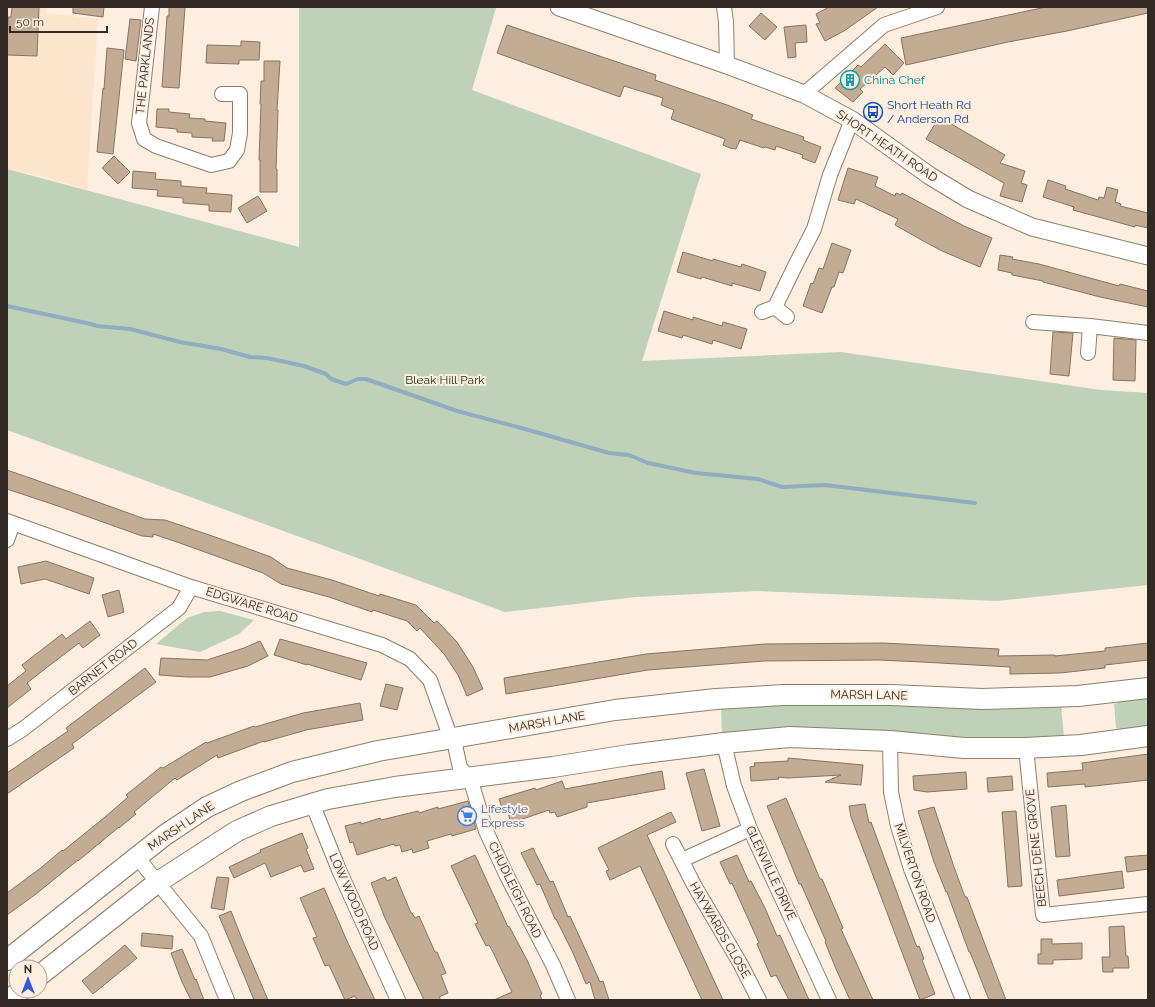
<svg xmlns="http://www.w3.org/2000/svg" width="1155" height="1007" font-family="Raleway,sans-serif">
<rect width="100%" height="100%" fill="#fdeedf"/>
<path fill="#fde4cc" d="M 7,7 L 46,7 L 46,13 L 98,19 L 87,189 L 41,176 L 7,169 Z"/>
<path fill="#bfd2b7" d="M 299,7 L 496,8 L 472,90 L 701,174 L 642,361 L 841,352 L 1101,390 L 1148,393 L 1148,585 L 997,601 L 757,591 L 636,597 L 505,612 L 7,430 L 7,169 L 299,247 Z
M 220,611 L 254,620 L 239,634 L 200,652 L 156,644 L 187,618 L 204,612 Z
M 1148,694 L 1148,728 L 1120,731 L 1116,728 L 1114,704 L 1118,703 L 1117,700 Z
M 723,704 L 1061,704 L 1064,737 L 1062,740 L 722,734 L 721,706 Z"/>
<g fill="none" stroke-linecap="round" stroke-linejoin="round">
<path stroke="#91abc1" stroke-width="4" d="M 7,306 L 91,324 L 97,326 L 130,329 L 180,342 L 221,349 L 250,357 L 267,358 L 304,366 L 326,374 L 331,379 L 346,384 L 358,379 L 366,379 L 457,411 L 525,429 L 609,453 L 629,455 L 648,463 L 696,473 L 758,479 L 782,487 L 825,485 L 975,503"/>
</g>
<path fill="#c4ac94" stroke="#857464" d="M 12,7 L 39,7 L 37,56 L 7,55 L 8,17 L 11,17 Z
M 73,7 L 104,7 L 103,17 L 73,13 Z
M 169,7 L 185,7 L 179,88 L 162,87 L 167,16 L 169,16 Z
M 829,7 L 878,7 L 844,31 L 825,41 L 816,24 L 820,23 L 816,14 Z
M 1046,7 L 1148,7 L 1148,13 L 1067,31 L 1008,42 L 906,65 L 901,38 Z
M 761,13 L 777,27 L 765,40 L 749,26 Z
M 130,19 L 141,20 L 136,61 L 125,59 Z
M 507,25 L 656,75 L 655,80 L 730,106 L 753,115 L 751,119 L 804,137 L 803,140 L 821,147 L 815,163 L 802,158 L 803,155 L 776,146 L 775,150 L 765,147 L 764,148 L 740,140 L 736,149 L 730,148 L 723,145 L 725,139 L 671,119 L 674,110 L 661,105 L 663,98 L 624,86 L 620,97 L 497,53 Z
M 806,25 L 807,42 L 795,43 L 796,57 L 788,58 L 784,27 Z
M 241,41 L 260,42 L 259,60 L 239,60 L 239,64 L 206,63 L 207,45 L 241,46 Z
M 885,44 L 904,63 L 893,75 L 885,67 L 860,89 L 863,92 L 853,102 L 835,88 L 858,65 L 861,67 Z
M 107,48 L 124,50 L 113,154 L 97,152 L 103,88 L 104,89 Z
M 264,61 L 280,61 L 277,110 L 278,110 L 276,169 L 277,169 L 277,192 L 260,192 L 260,160 L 259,160 L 261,104 L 260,104 L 261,81 L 264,81 Z
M 157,109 L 169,109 L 169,112 L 190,114 L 189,118 L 205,119 L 205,121 L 226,123 L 224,141 L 212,141 L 213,138 L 192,137 L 192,133 L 177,132 L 177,129 L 156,127 Z
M 939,117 L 1005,155 L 1000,163 L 1025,171 L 1021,183 L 1027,185 L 1022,202 L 1000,196 L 1004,183 L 926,139 Z
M 114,156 L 130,172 L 118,184 L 102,168 Z
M 848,168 L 878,177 L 875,186 L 895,196 L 896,193 L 901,195 L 902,193 L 964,226 L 992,238 L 980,267 L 942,251 L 927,243 L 895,225 L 898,219 L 856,199 L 854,204 L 838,200 Z
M 133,171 L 156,173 L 155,179 L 181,181 L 181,186 L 207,188 L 206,193 L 232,195 L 231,212 L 209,211 L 209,205 L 183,203 L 183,198 L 157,196 L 158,190 L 132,188 Z
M 1048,180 L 1066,186 L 1065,189 L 1098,200 L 1099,197 L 1104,198 L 1107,187 L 1118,190 L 1115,202 L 1121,204 L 1120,206 L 1148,213 L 1148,228 L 1135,225 L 1135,227 L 1073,210 L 1074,207 L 1043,197 Z
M 258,196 L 267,211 L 247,223 L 238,208 Z
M 832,243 L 851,250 L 843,273 L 839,272 L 834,287 L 832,287 L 822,313 L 803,306 L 811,283 L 813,284 L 819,268 L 823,269 Z
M 683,252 L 713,261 L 713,259 L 741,267 L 742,264 L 766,272 L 760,291 L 732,283 L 732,286 L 702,277 L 701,279 L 677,272 Z
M 1000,255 L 1013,257 L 1012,259 L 1039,264 L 1119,286 L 1120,284 L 1148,291 L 1148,307 L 1100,297 L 1043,282 L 1043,281 L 1012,275 L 1012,273 L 998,270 Z
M 664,311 L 693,320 L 693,317 L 722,326 L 723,322 L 747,329 L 741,349 L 713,340 L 712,344 L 683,335 L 682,338 L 658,331 Z
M 1053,332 L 1073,333 L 1069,376 L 1050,374 Z
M 1114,338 L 1136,340 L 1135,381 L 1113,380 Z
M 7,470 L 53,486 L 145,519 L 165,520 L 218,538 L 271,557 L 287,568 L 332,580 L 379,596 L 380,594 L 416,605 L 434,623 L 437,621 L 457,642 L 473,667 L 483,689 L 467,696 L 458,675 L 444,654 L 420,628 L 417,631 L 407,621 L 373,610 L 372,612 L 329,597 L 281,584 L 263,573 L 177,542 L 153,534 L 153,537 L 142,536 L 58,506 L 7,489 Z
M 46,561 L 94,578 L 89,594 L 45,579 L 21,584 L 18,567 Z
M 119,590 L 124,612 L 108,617 L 102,595 Z
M 90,621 L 100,635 L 83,648 L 79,643 L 41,672 L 27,683 L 31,689 L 7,708 L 7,686 L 26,671 L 22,665 L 62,634 L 66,639 Z
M 280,639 L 367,663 L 361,680 L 307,664 L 307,665 L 274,655 Z
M 260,641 L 268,656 L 248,666 L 210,677 L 187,677 L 159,675 L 161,658 L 207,660 L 244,648 Z
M 883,643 L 999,649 L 998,656 L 1055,655 L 1055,656 L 1105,651 L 1105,648 L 1148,643 L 1148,660 L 1105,665 L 1105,668 L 1060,673 L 1010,674 L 1010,667 L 922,662 L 879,660 L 764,661 L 648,670 L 506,694 L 504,678 L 646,654 L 765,644 Z
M 145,668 L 156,682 L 72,744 L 74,748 L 7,794 L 7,773 L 68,731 L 66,728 Z
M 386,684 L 403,688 L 397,710 L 380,706 Z
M 360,703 L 363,720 L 306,730 L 264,742 L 264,741 L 218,758 L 217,755 L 177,780 L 175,778 L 134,812 L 136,814 L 119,828 L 119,827 L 78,861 L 78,860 L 36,894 L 7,915 L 7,893 L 42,867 L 62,850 L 63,851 L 105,817 L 128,797 L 126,795 L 161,767 L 163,768 L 206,742 L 207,743 L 254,726 L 255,727 L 303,713 Z
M 1148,754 L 1148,780 L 1085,787 L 1085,784 L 1048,787 L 1047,773 L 1083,770 L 1082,763 Z
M 788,758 L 863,765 L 861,785 L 825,782 L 841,775 L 788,778 L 778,777 L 779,779 L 751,781 L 750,767 L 755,766 L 754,763 L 788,761 Z
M 704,769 L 720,826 L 702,831 L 686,773 Z
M 662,771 L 665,789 L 587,803 L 587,807 L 557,817 L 555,812 L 550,813 L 549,810 L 511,823 L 508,813 L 504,814 L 499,799 L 535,788 L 536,790 L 562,781 L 565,789 Z
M 966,772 L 967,789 L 927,792 L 914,790 L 913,776 Z
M 1012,776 L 1013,790 L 988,792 L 987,778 Z
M 786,798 L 820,879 L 822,879 L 843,928 L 841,929 L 873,1000 L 850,1000 L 836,969 L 825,942 L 826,941 L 801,884 L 799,884 L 767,806 Z
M 468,801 L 476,829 L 452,836 L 451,834 L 427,841 L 429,848 L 413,853 L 412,849 L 402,852 L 400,845 L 395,846 L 394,844 L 357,855 L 353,842 L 350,843 L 345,826 L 361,822 L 361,824 L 380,818 L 381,820 L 418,811 L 419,813 L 438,807 L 438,809 Z
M 865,804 L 869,823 L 871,822 L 915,942 L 917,947 L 919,946 L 924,959 L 922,960 L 935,994 L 920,1000 L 851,817 L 849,806 Z
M 1066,805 L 1070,856 L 1056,857 L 1051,807 Z
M 934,807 L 954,867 L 965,897 L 967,897 L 1006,1000 L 989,1000 L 970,952 L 969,952 L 947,892 L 946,892 L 934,862 L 918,811 Z
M 1016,811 L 1022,886 L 1008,887 L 1002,812 Z
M 671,812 L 676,822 L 647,835 L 723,1000 L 702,1000 L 640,866 L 610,880 L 606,871 L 609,870 L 598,848 Z
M 302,833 L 308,848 L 306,849 L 314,869 L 304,872 L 301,865 L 271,877 L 265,863 L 234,878 L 229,867 L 261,852 L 260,850 Z
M 533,848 L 550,882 L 553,881 L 568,917 L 570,916 L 600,982 L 603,981 L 609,1000 L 595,1000 L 590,982 L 586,984 L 573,953 L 556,919 L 555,919 L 540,884 L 537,885 L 521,853 Z
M 475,855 L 508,927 L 509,926 L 527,960 L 542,994 L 540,995 L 542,1000 L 494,1000 L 512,992 L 492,950 L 489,945 L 486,946 L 475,924 L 478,923 L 451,866 Z
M 737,855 L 749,882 L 751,881 L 765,908 L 777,936 L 780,935 L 809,1000 L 789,1000 L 776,975 L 771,977 L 757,944 L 759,943 L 746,914 L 732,883 L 730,884 L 720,862 Z
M 1148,855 L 1148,869 L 1127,872 L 1125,857 Z
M 1122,871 L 1124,888 L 1059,896 L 1057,880 Z
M 217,877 L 229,878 L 224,910 L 211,908 Z
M 385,877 L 387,881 L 396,877 L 411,913 L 412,913 L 415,918 L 419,916 L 435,952 L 437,952 L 446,973 L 441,975 L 448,993 L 439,997 L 441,1000 L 424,1000 L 385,918 L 371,883 Z
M 324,888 L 347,941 L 375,1000 L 357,1000 L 355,996 L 345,1000 L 329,965 L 325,966 L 313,938 L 317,937 L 300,898 Z
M 231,911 L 244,944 L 268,1000 L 254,1000 L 243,973 L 219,916 Z
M 1124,926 L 1126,956 L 1128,956 L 1129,968 L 1113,968 L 1113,972 L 1103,972 L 1102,957 L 1110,957 L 1109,927 Z
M 142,933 L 173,936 L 172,949 L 141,946 Z
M 1041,939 L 1052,939 L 1052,944 L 1082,943 L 1082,959 L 1053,960 L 1053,964 L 1038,964 L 1038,954 L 1041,954 Z
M 125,945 L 137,958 L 93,994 L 82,981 Z
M 182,949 L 195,980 L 196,979 L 204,1000 L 191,1000 L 182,982 L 171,953 Z"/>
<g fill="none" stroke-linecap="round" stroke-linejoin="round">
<defs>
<path id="minor" d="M 152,7 L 139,123 L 144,139 L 156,146 L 211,165 L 229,161 L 237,150 L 240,133 L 240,94 L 222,94
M 724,7 L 726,22 L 727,65
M 804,94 L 884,25 L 937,7
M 775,307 L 787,317
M 762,312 L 775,307 L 796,264 L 814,229 L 830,175 L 852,120
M 1033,322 L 1090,326 L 1148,333
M 1088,353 L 1090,326
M 7,521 L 191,587 L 382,645 L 410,659 L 430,680 L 451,739 L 455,745 L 460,768 L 470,778 L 486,831 L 506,874 L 553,965 L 568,1000
M 7,540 L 13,523
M 7,739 L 23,729 L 179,608 L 191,587
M 890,741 L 891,792 L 898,826 L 911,869 L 963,1000
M 724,743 L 734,786 L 750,829 L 829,1000
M 1026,748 L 1043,915 L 1148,904
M 312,803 L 339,870 L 398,1000
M 673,844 L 694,885 L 740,963 L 759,1000
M 137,857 L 201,936 L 227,1000
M 682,860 L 750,829"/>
<path id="tertiary" d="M 559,7 L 727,65 L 804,94 L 852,120 L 930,176 L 968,199 L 1032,227 L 1148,256"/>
<path id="secondary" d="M 7,960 L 165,835 L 207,807 L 241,791 L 292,772 L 378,751 L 615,710 L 716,699 L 784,695 L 891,695 L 982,699 L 1078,696 L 1148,688
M 40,975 L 158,882 L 237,831 L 271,816 L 328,799 L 395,787 L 553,767 L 629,755 L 724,743 L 790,737 L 890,741 L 964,748 L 1026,748 L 1081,745 L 1148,736
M 9,1000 L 20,991"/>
</defs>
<use href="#minor" stroke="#8f7e6d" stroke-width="16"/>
<use href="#tertiary" stroke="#8f7e6d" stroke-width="19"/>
<use href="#secondary" stroke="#8f7e6d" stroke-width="22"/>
<use href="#minor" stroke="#fff" stroke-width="14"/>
<use href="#tertiary" stroke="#fff" stroke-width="17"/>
<use href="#secondary" stroke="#fff" stroke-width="20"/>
</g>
<defs>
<symbol id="building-ring" viewBox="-11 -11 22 22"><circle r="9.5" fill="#fdeedf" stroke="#0f9aa8" stroke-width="1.5"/><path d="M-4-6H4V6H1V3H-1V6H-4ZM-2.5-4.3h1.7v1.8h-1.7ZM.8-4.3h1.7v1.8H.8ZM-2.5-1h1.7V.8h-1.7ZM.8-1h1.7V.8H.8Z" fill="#0f9aa8"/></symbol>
<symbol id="bus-ring" viewBox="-11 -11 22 22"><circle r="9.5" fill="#fdeedf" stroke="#1a4fb4" stroke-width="1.5"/><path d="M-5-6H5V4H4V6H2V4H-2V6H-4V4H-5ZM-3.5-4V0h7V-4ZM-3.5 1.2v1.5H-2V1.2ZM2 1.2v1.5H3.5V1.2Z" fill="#1a4fb4"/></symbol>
<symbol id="supermarket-ring" viewBox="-11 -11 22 22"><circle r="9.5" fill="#fdeedf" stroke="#3f7fe0" stroke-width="1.5"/><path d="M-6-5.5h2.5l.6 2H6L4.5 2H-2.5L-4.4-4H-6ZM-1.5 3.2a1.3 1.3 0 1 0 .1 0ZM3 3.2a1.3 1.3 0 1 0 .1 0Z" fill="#3f7fe0"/></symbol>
</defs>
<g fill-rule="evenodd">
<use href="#building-ring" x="839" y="69" width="22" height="22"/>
<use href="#bus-ring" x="862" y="101" width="22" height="22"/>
<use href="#supermarket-ring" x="456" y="805" width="22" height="22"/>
</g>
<g text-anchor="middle" stroke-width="4" stroke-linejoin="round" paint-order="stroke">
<g font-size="12" fill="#322b24" stroke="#fdeedf">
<text transform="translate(145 66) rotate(-84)" y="4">THE PARKLANDS</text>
<text transform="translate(887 146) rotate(34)" y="4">SHORT HEATH ROAD</text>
<text transform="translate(252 605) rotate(17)" y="4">EDGWARE ROAD</text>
<text transform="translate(103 667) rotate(-38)" y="4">BARNET ROAD</text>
<text transform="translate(869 695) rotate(1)" y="4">MARSH LANE</text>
<text transform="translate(547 722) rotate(-10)" y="4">MARSH LANE</text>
<text transform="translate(181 826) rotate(-34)" y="4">MARSH LANE</text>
<text transform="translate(1036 848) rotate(-96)" y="4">BEECH DENE GROVE</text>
<text transform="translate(771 873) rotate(65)" y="4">GLENVILLE DRIVE</text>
<text transform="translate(915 873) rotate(71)" y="4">MILVERTON ROAD</text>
<text transform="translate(515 890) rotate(64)" y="4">CHUDLEIGH ROAD</text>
<text transform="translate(354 902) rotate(66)" y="4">LOW WOOD ROAD</text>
<text transform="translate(720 930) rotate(60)" y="4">HAYWARDS CLOSE</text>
</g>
<g font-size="12" fill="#0d838f" stroke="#fdeedf" text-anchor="start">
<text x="864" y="84">China Chef</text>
</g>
<g font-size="12" fill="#164399" stroke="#fdeedf" text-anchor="start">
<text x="887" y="109">Short Heath Rd<tspan x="887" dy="14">/ Anderson Rd</tspan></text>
</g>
<g font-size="12" fill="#163108" stroke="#fdeedf">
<text x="445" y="384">Bleak Hill Park</text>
</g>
<g font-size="12" fill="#366cbe" stroke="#fdeedf" text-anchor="start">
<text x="481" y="813">Lifestyle<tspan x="481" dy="14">Express</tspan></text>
</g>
</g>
<rect width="1155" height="1007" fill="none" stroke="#322b24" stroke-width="16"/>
<g transform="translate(28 979)"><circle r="19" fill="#fdeedf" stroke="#aca094"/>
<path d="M0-3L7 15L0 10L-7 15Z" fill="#395acc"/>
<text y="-6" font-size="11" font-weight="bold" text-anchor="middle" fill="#322b24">N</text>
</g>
<path d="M10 26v6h97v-6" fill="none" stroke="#322b24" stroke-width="2"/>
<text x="16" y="26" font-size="12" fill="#322b24" stroke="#fdeedf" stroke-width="3" paint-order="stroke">50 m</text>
</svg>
